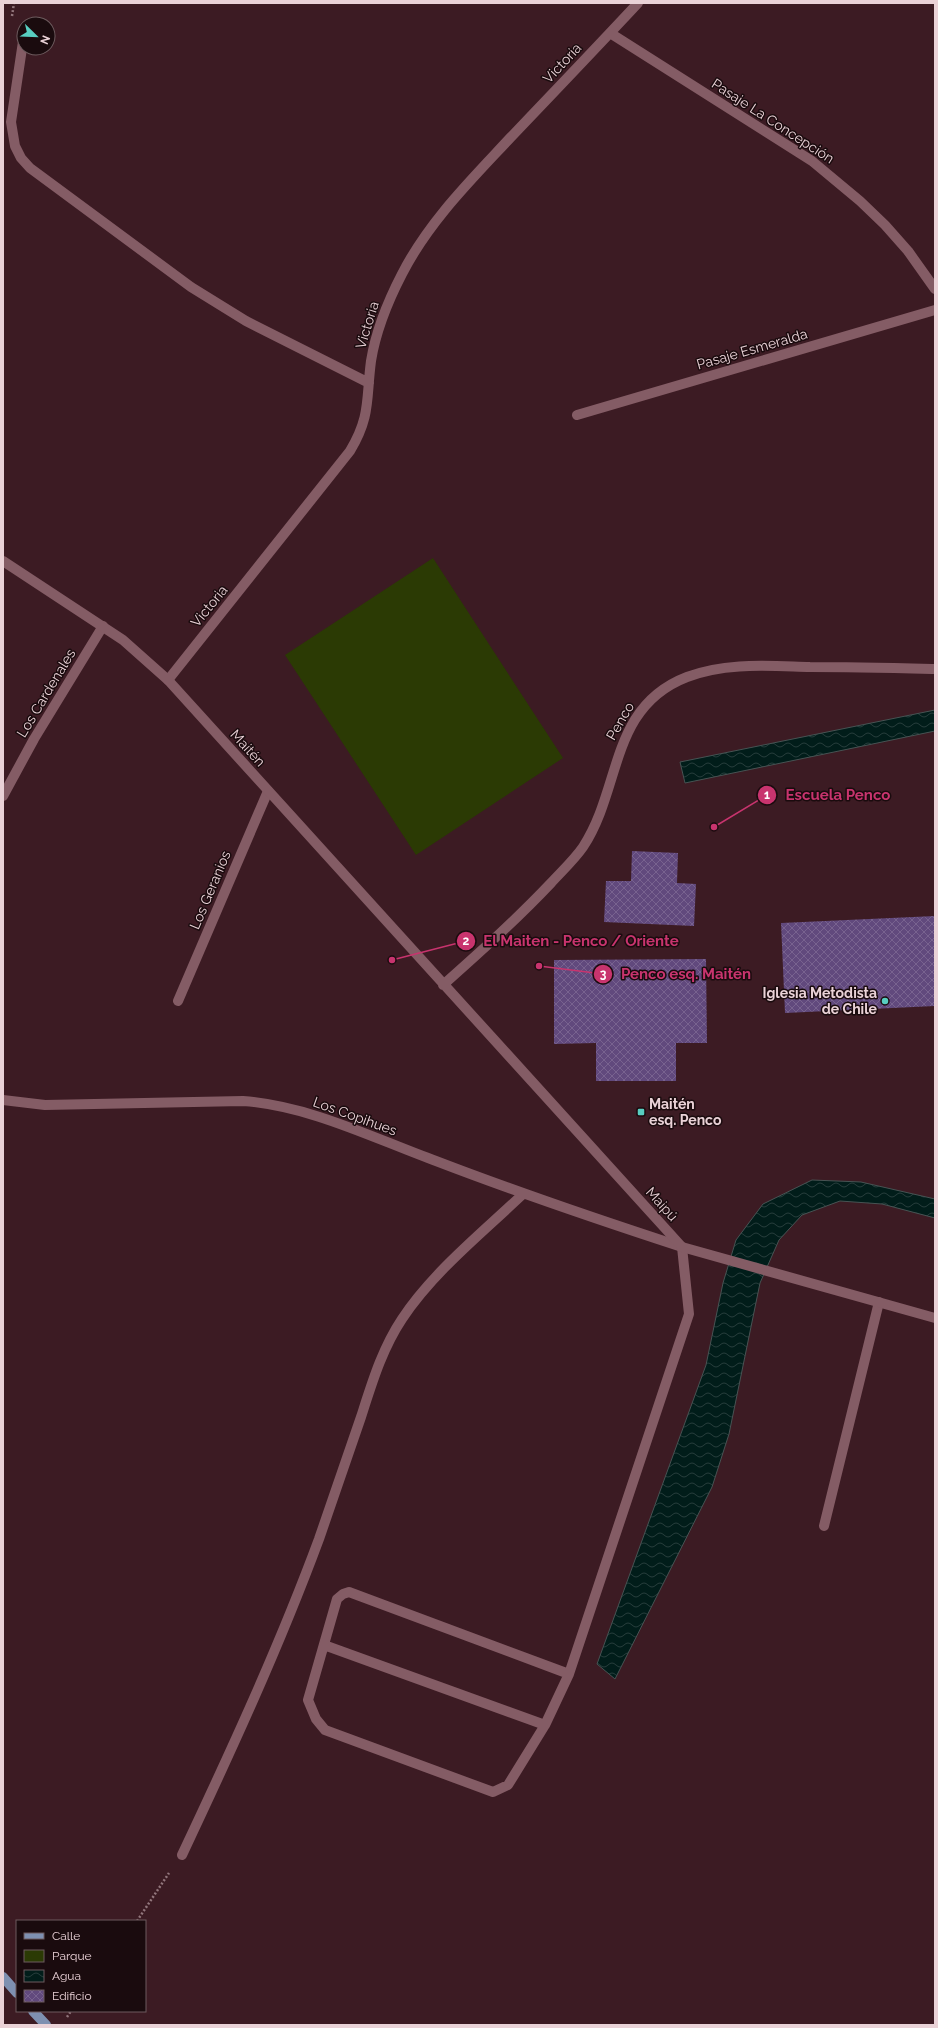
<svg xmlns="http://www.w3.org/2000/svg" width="938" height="2028" font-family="Raleway,sans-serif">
<defs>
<pattern id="water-waves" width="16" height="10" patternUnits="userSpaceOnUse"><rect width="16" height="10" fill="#011d1a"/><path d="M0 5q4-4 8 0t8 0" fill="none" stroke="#263d3b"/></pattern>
<pattern id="building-cross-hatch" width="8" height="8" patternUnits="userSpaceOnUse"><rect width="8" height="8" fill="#61497d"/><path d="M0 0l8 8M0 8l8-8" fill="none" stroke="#78628f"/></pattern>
</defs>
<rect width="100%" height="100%" fill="#3c1b23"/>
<path fill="#2b3a04" d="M 433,558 L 563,758 L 416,855 L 285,655 Z"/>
<path fill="url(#water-waves)" stroke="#475353" d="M 935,710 L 935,731 L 685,783 L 680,762 Z
M 812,1180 L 861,1182 L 935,1199 L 935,1218 L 882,1204 L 840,1201 L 802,1215 L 779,1240 L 760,1283 L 729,1434 L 712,1487 L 615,1679 L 597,1664 L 706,1365 L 723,1283 L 736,1240 L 763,1204 Z"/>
<path fill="url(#building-cross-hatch)" d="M 632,851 L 678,853 L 677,883 L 696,884 L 694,926 L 604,922 L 606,881 L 631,881 Z
M 935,916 L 935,1006 L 785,1013 L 781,923 Z
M 706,959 L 707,1043 L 676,1043 L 676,1081 L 596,1081 L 596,1043 L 554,1044 L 554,960 Z"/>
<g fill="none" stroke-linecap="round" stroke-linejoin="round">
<path stroke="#92767c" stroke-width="2.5" stroke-dasharray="2 2" stroke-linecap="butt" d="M 12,16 L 14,3
M 137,1921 L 169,1873
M 67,2017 L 71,2011"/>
<path stroke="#845c65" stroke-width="10" d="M 349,1592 L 569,1674 L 545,1725 L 508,1785 L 493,1792 L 325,1730 L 316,1719 L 308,1700 L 337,1599 L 343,1594 Z
M 324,1645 L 545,1725
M 569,1674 L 689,1314 L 682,1247"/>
<path stroke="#845c65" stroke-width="10" d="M 610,33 L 812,161 L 860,201 L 885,225 L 908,251 L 935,289
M 24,35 L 11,122 L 15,146 L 21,158 L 30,168 L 191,287 L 246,321 L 369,383
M 577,415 L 935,310
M 168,680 L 350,451 C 371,416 366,399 371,361 C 376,330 388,301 402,274 C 429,221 472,179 511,137 C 554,92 596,48 638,3
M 3,796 L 34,739 L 103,626
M 178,1001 L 268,791
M 3,1100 L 45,1105 L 243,1101 C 310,1106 373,1138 436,1161 C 517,1192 599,1220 682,1247
M 824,1526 L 879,1302
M 182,1855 C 231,1751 279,1647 319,1539 C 333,1498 347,1457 361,1417 C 372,1383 382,1349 402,1319 C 433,1272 482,1233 523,1194"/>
<path stroke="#845c65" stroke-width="10" d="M 3,561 L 123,640 L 168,680 L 682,1247 L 935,1318
M 443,985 C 480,952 517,919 551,883 C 561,872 574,860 583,847 C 622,788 609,707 687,677 C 726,662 769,666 810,667 C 852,667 893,668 935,669"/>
<path stroke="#7e90b1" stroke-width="10" d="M 3,1977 L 17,1993
M 33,2011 L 46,2025"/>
</g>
<g fill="#58cec0" stroke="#1a0b0e" stroke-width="1.5">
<circle cx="885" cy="1001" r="4"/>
<rect x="637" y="1108" width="8" height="8" rx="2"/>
</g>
<g text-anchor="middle" stroke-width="3" stroke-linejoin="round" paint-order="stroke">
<g font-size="14" fill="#ead2d7" stroke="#1a0b0e">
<text transform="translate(562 63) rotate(-47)" y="5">Victoria</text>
<text transform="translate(773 121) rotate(33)" y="5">Pasaje La Concepción</text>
<text transform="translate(367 325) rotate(-73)" y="5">Victoria</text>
<text transform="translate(752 349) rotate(-16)" y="5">Pasaje Esmeralda</text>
<text transform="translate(209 606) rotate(-51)" y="5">Victoria</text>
<text transform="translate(46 693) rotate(-59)" y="5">Los Cardenales</text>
<text transform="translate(620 721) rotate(-60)" y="5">Penco</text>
<text transform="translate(248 748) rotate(48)" y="5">Maitén</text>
<text transform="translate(210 890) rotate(-67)" y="5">Los Geranios</text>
<text transform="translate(355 1116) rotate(20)" y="5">Los Copihues</text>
<text transform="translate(662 1204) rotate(48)" y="5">Maipú</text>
</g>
<g font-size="14" font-weight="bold" fill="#ead2d7" stroke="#1a0b0e" text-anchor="end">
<text x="877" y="998">Iglesia Metodista<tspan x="877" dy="16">de Chile</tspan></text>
<text x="649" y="1109" text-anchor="start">Maitén<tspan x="649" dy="16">esq. Penco</tspan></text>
</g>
</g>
<path fill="none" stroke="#c8346e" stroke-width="1.5" d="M714 827L767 795M392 960L466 941M539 966L603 974"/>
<g fill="#c8346e" stroke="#1a0b0e" stroke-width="1.5">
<circle cx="714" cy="827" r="4"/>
<circle cx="392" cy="960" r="4"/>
<circle cx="539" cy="966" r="4"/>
<circle cx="767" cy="795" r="10"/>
<circle cx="466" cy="941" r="10"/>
<circle cx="603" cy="974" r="10"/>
</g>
<g font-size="12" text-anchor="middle" font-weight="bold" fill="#fff">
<text x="767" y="799">1</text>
<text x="466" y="945">2</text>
<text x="603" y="978">3</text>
</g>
<g font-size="15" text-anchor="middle" font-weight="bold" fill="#c8346e" stroke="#1a0b0e" stroke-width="3" stroke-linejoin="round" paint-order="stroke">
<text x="838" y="800">Escuela Penco</text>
<text x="581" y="946">El Maiten - Penco / Oriente</text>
<text x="686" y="979">Penco esq. Maitén</text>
</g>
<rect width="938" height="2028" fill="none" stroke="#ead2d7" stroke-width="8"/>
<rect x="16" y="1920" width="130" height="92" fill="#1a0b0e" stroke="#6d5b5e"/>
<rect x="24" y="1933" width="20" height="6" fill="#7e90b1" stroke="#6d5b5e"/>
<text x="52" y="1940" font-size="12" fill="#ead2d7">Calle</text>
<rect x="24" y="1950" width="20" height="12" fill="#2b3a04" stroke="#6d5b5e"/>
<text x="52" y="1960" font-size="12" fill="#ead2d7">Parque</text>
<rect x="24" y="1970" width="20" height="12" fill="url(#water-waves)" stroke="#6d5b5e"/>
<text x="52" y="1980" font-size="12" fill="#ead2d7">Agua</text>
<rect x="24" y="1990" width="20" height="12" fill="url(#building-cross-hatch)" stroke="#6d5b5e"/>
<text x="52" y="2000" font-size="12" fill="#ead2d7">Edificio</text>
<g transform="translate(36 36) rotate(113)"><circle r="19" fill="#1a0b0e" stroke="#6d5b5e"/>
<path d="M0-3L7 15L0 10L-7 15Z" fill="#58cec0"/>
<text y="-6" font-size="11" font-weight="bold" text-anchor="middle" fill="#ead2d7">N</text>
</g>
</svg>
